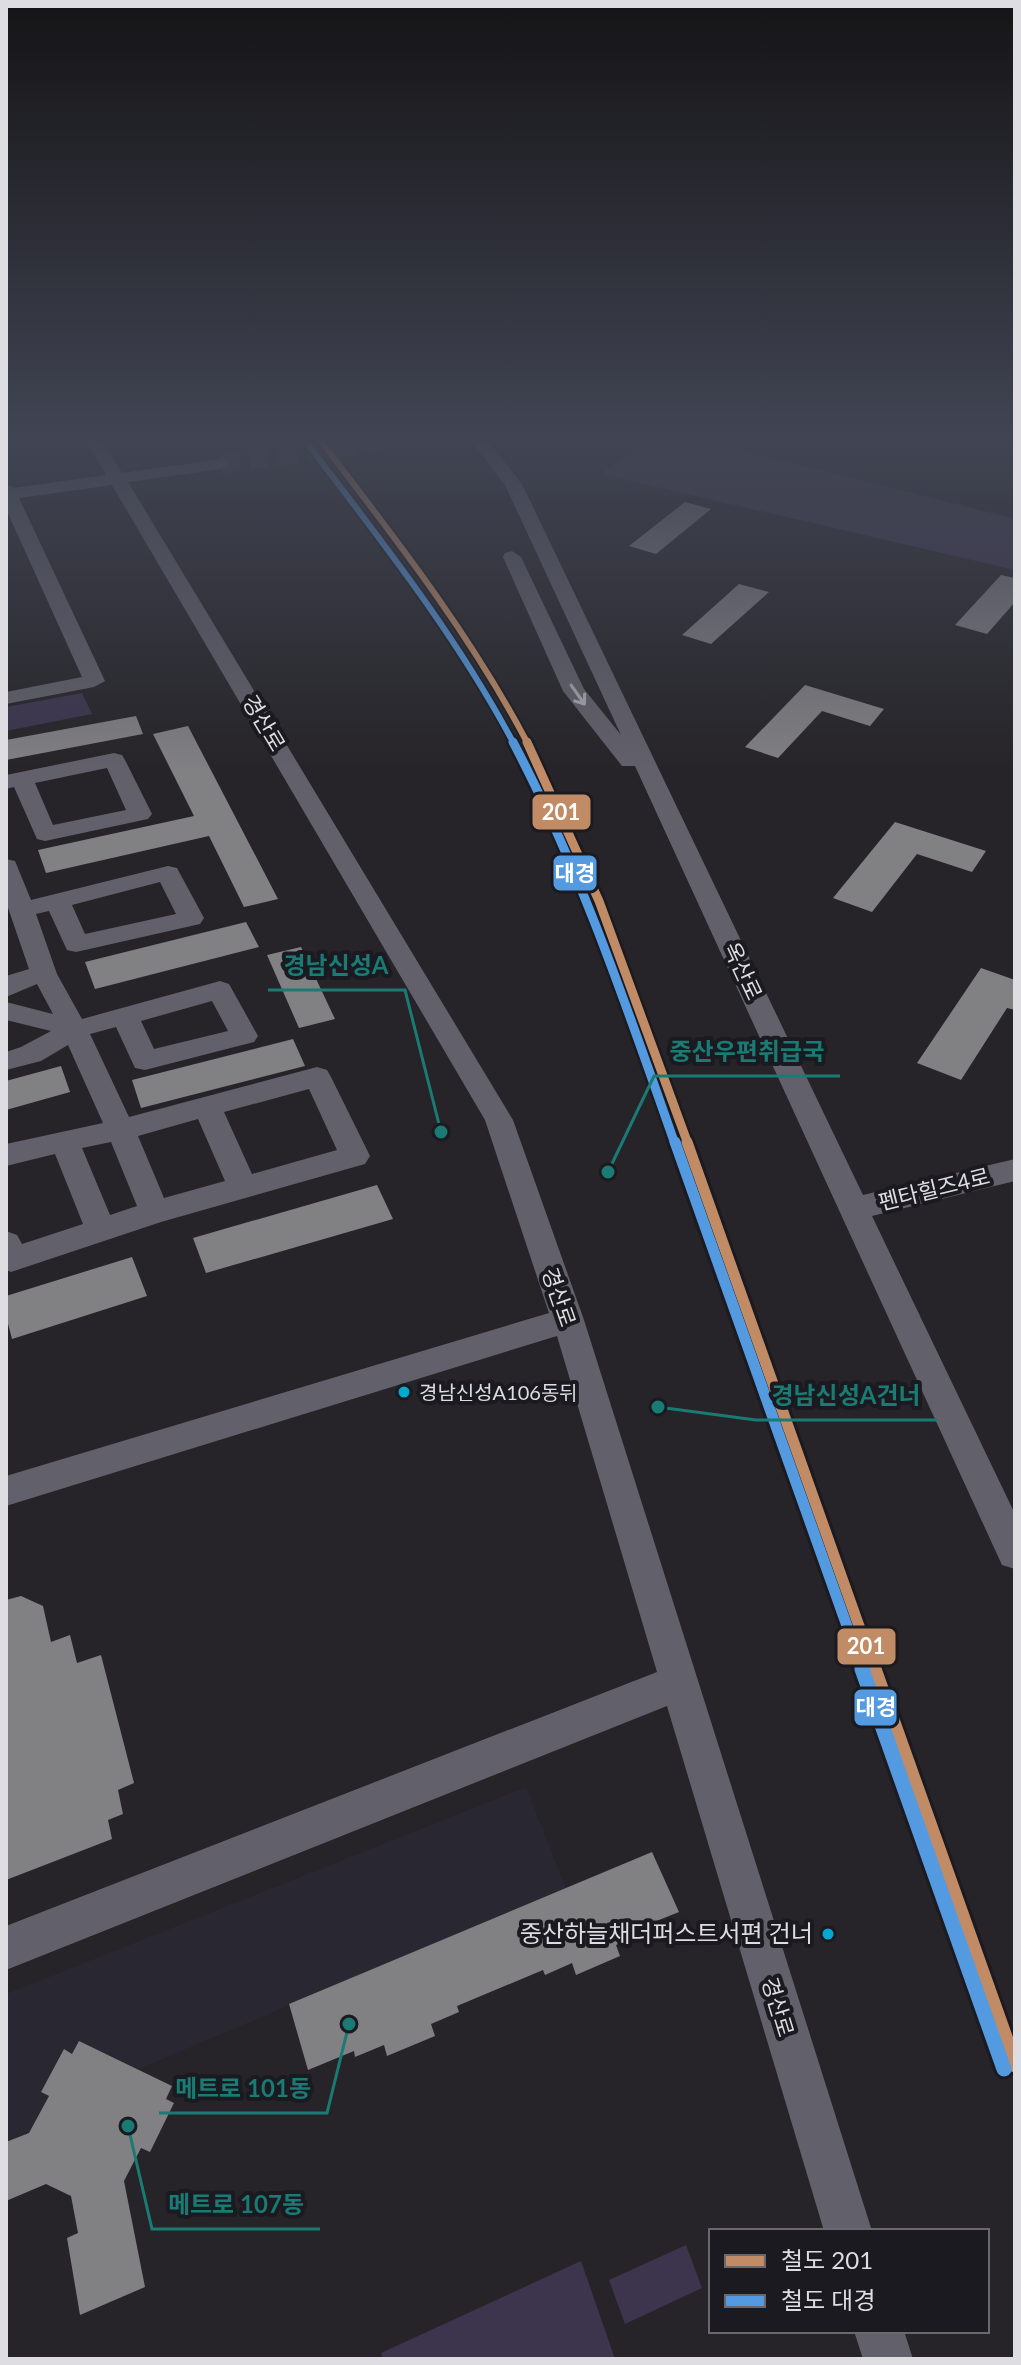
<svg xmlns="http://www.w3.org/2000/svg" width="1021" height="2365" font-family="Lato,'Noto Sans KR',sans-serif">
<rect width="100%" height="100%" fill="#262428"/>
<path fill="#292732" d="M 526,1787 L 566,1888 L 139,2069 L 79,2041 L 72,2054 L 64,2049 L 41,2092 L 49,2096 L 29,2133 L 6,2142 L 6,1994 Z"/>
<path fill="#3c354d" d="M 644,440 L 701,440 L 1015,519 L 1015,570 L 601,474 Z
M 82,693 L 92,714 L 6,731 L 6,707 Z
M 686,2245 L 702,2288 L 625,2324 L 609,2280 Z
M 581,2261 L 615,2359 L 383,2359 L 381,2353 Z"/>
<path fill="#818083" d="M 685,502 L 711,509 L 656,554 L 629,546 Z
M 1001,575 L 1015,578 L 1015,602 L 987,634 L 955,625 Z
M 739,584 L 769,592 L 711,644 L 682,635 Z
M 805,685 L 884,709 L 870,726 L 822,711 L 778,758 L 745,747 Z
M 136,716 L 143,734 L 6,760 L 6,740 Z
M 188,726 L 278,899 L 244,907 L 209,836 L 46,873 L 38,850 L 194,816 L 153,734 Z
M 895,822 L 986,851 L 972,872 L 917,854 L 872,912 L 833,898 Z
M 246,922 L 259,947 L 95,989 L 85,962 Z
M 301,947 L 335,1019 L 299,1028 L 267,955 Z
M 981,968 L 1015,980 L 1015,1010 L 1007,1008 L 961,1080 L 917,1063 Z
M 293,1039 L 305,1066 L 141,1108 L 132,1080 Z
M 61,1066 L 70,1092 L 6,1110 L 6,1081 Z
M 377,1185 L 393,1219 L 206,1273 L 193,1238 Z
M 132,1257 L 147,1296 L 12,1339 L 6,1316 L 6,1296 Z
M 21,1596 L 43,1606 L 51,1642 L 70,1635 L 77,1663 L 101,1655 L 134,1783 L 118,1790 L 123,1814 L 108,1820 L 112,1839 L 6,1880 L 6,1600 Z
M 652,1852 L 679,1912 L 639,1928 L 642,1934 L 616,1945 L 620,1956 L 576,1975 L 572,1963 L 545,1975 L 543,1970 L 457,2006 L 459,2012 L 431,2024 L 435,2036 L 387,2056 L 384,2045 L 355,2057 L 354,2051 L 308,2070 L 289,2004 Z
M 79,2041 L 172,2086 L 166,2099 L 174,2103 L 150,2152 L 141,2148 L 124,2181 L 145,2287 L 80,2315 L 67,2238 L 78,2233 L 71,2196 L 46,2184 L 6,2201 L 6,2142 L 29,2133 L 49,2096 L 41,2092 L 64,2049 L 72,2054 Z"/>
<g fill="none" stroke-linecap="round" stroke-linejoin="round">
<path stroke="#424044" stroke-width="19" stroke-dasharray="19 10" stroke-linecap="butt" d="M 221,464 L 391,440"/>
<path fill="#62606a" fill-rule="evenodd" d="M 86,440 L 102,440 L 122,473 L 221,459 L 230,464 L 221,469 L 128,482 L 513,1120 L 584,1320 L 872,2231 L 824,2231 L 667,1706 L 6,1970 L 6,1926 L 657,1672 L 557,1336 L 6,1506 L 6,1476 L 549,1313 L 485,1120 L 112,485 L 19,498 L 105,681 L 94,687 L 6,704 L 6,692 L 82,677 L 6,509 L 6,484 L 14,488 L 106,475 Z
M 470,440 L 487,440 L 522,484 L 863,1195 L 1015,1159 L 1015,1181 L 872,1216 L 1015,1514 L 1015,1569 L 1002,1565 L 635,766 L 622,766 L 563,691 L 503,557 L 505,553 L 512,551 L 521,557 L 584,689 L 621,735 L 505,485 Z
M 114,753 L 122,755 L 125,760 L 152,814 L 148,819 L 45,841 L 37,839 L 14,787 L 6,789 L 6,775 ZM 107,768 L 126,810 L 53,825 L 35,783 Z
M 6,859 L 15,861 L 31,900 L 168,866 L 177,868 L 204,918 L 200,924 L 76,952 L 67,950 L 49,911 L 36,914 L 57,974 L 82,1019 L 220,981 L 229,984 L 258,1036 L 254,1042 L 145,1070 L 135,1068 L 116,1027 L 90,1034 L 129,1117 L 317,1067 L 327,1070 L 331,1077 L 370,1156 L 365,1164 L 161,1222 L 11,1272 L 6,1270 L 6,1231 L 17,1235 L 22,1244 L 83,1224 L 55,1154 L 6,1166 L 6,1144 L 103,1123 L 68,1045 L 41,1061 L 6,1070 L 6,1052 L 21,1047 L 51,1031 L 6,1020 L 6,1002 L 53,1014 L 37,984 L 6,997 L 6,976 L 29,969 L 6,902 ZM 160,882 L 176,914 L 85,934 L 72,905 ZM 212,1001 L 228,1031 L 154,1049 L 141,1021 ZM 309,1089 L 337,1150 L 252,1174 L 224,1112 ZM 198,1119 L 225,1181 L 164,1198 L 138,1136 ZM 111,1142 L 137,1206 L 110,1215 L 82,1148 Z
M 854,2331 L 904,2331 L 913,2359 L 863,2359 Z"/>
<defs>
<path id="rail-1-far3" d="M 320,440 C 395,538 471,635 528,744"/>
<path id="rail-1-far2" d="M 527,742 L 599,901 L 688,1144"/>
<path id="rail-1-far1" d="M 687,1142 L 875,1671"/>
<path id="rail-1" d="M 874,1669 L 1015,2065"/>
<path id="rail-2-far3" d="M 310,447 C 383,543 458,638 514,744"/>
<path id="rail-2-far2" d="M 513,742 C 581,871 627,1008 675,1144"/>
<path id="rail-2-far1" d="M 675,1142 L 863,1671"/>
<path id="rail-2" d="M 862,1669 L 1004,2069"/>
</defs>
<use href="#rail-1-far3" stroke="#1b1a20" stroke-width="10"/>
<use href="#rail-1-far2" stroke="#1b1a20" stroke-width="14"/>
<use href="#rail-1-far1" stroke="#1b1a20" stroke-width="17"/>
<use href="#rail-1" stroke="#1b1a20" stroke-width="21"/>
<use href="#rail-2-far3" stroke="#1b1a20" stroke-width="10"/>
<use href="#rail-2-far2" stroke="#1b1a20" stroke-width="14"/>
<use href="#rail-2-far1" stroke="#1b1a20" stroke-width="17"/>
<use href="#rail-2" stroke="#1b1a20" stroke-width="21"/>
<use href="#rail-1-far3" stroke="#c18c65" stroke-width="6"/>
<use href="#rail-1-far2" stroke="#c18c65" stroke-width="9"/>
<use href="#rail-1-far1" stroke="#c18c65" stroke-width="11"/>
<use href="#rail-1" stroke="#c18c65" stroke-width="15"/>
<use href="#rail-2-far3" stroke="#539ae0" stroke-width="6"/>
<use href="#rail-2-far2" stroke="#539ae0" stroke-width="9"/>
<use href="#rail-2-far1" stroke="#539ae0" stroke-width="11"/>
<use href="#rail-2" stroke="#539ae0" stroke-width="15"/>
</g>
<defs><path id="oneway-shaft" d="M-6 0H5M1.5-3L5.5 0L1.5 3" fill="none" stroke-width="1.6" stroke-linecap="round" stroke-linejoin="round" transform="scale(2)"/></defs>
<use stroke="#acabb1" href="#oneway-shaft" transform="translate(578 695) rotate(55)"/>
<linearGradient id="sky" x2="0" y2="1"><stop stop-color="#151416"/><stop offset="0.57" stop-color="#414553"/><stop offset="1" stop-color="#414553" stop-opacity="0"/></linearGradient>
<rect width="1021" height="771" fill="url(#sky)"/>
<g fill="#00a9ce" stroke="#1b1a20" stroke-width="3">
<circle cx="404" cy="1392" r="7"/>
<circle cx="828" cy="1934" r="7"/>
</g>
<g text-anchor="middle" stroke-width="8" stroke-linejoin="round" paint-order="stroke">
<g font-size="20" fill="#dedde1" stroke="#1b1a20" text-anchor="start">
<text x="419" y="1400">경남신성A106동뒤</text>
</g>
<g font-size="22" fill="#dedde1" stroke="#1b1a20">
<text transform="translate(264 723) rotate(59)" y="8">경산로</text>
<text transform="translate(743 971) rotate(65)" y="8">옥산로</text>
<text transform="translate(934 1189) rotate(-14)" y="8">펜타힐즈4로</text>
<text transform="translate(559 1297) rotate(71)" y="8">경산로</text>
<text transform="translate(778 2007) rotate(73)" y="8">경산로</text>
</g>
<g font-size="24" fill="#dedde1" stroke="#1b1a20" text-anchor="end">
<text x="813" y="1942">중산하늘채더퍼스트서편 건너</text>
</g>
</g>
<path fill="none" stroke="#197b74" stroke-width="3" d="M441 1132L405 990H268M608 1172L654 1076H840M658 1407L756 1420H937M349 2024L327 2113H159M128 2126L152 2229H320"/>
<g fill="#197b74" stroke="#1b1a20" stroke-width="3">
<circle cx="441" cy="1132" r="8"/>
<circle cx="608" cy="1172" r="8"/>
<circle cx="658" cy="1407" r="8"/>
<circle cx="349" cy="2024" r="8"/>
<circle cx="128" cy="2126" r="8"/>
</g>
<g font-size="24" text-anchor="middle" font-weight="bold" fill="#197b74" stroke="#1b1a20" stroke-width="8" stroke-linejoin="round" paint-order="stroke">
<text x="336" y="974">경남신성A</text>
<text x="747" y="1060">중산우편취급국</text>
<text x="846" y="1404">경남신성A건너</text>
<text x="243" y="2097">메트로 101동</text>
<text x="236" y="2213">메트로 107동</text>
</g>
<g stroke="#1b1a20" stroke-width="3">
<rect x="531" y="793" width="61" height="38" rx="8" fill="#c18c65"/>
<rect x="552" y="854" width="46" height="38" rx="8" fill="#539ae0"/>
<rect x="836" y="1627" width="61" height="39" rx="8" fill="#c18c65"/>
<rect x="853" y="1688" width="45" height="39" rx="8" fill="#539ae0"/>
</g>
<g font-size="22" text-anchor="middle" font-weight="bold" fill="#fff">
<text x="561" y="820">201</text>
<text x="575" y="881">대경</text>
<text x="866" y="1654">201</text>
<text x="876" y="1715">대경</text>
</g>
<rect width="1021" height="2365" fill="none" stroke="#dedde1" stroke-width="16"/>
<rect x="709" y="2229" width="280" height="104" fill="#1b1a20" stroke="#69686d" stroke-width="2"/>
<rect x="725" y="2255" width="40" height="12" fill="#c18c65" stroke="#69686d" stroke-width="2"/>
<text x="781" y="2269" font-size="24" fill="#dedde1">철도 201</text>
<rect x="725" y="2295" width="40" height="12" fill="#539ae0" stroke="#69686d" stroke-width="2"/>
<text x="781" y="2309" font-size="24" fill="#dedde1">철도 대경</text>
</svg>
